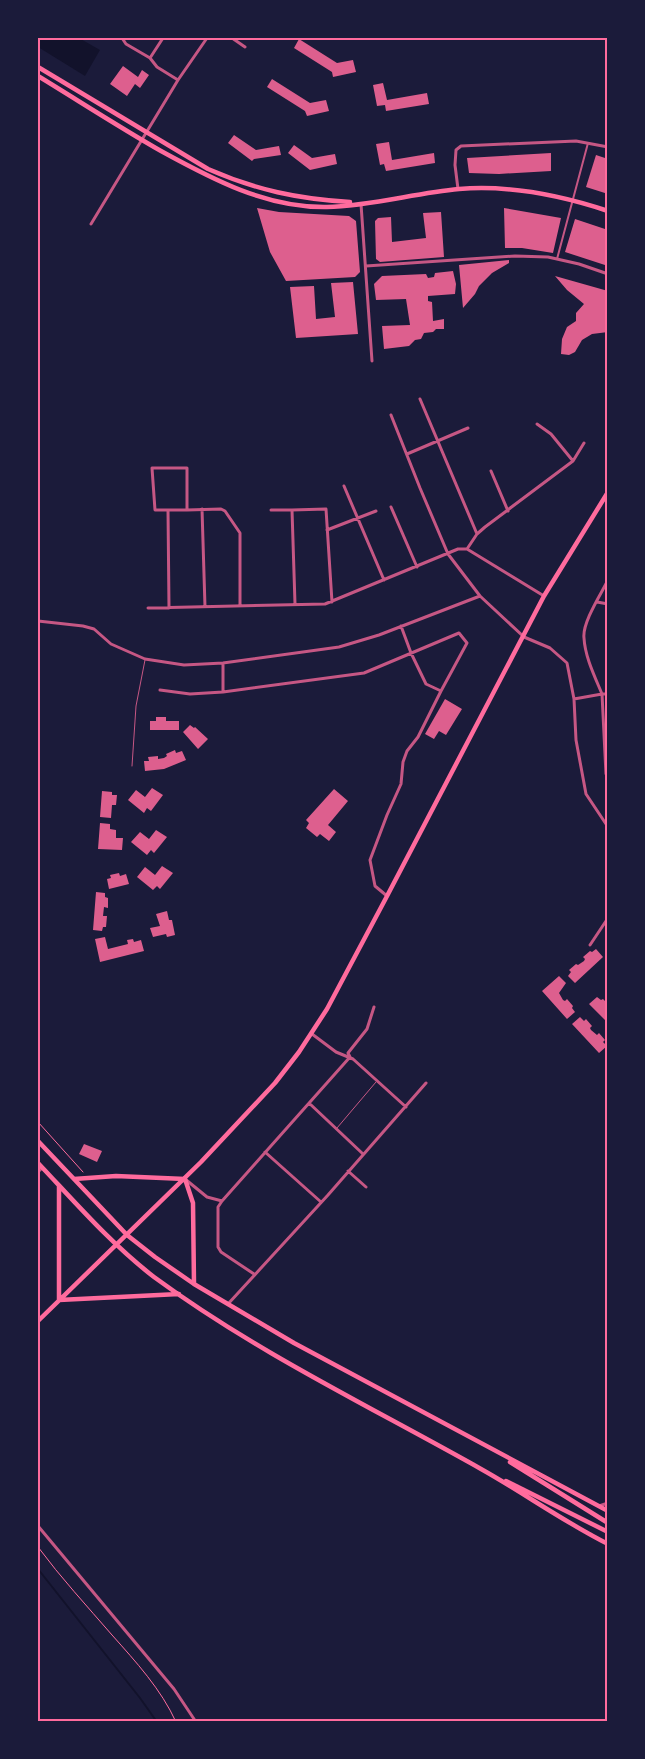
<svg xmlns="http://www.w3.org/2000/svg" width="645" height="1759" font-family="Jost,sans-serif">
<rect width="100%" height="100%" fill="#1b1b3a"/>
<path fill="#12122b" d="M 38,38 L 79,38 L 100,50 L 85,76 L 38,47 Z"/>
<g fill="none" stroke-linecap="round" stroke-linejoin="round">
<path stroke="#12122b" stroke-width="2" d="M 38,1569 L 140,1698 L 157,1722"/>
</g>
<path fill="#dd5f8e" d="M 299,39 L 337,63 L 353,60 L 356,72 L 333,77 L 332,72 L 294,48 Z
M 123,66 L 138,77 L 142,70 L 149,75 L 140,88 L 135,84 L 127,96 L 110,84 Z
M 272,79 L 310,103 L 326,100 L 329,111 L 307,116 L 305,111 L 267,87 Z
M 383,83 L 387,100 L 427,93 L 429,104 L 386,111 L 385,105 L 377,106 L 373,85 Z
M 234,135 L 256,150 L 279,146 L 281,155 L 254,159 L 252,161 L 228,143 Z
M 389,142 L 392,160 L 434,153 L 435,163 L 386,171 L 384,164 L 380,165 L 376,144 Z
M 294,145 L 312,158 L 335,154 L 337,164 L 310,170 L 288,153 Z
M 551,153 L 551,171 L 499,174 L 469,173 L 467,158 Z
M 596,155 L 608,159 L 608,194 L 586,187 Z
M 257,208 L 279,212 L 349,216 L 356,221 L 360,272 L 355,277 L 286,281 L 270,252 Z
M 504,208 L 561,218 L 553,253 L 522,248 L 505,248 Z
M 441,212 L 444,257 L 380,262 L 376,259 L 375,221 L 378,218 L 391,217 L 392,242 L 426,238 L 423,213 Z
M 575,219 L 608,230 L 608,266 L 565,252 Z
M 509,260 L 509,263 L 492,273 L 479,286 L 475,294 L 463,308 L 459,265 Z
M 453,271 L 456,284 L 455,294 L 428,296 L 428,301 L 432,302 L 433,321 L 444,319 L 444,329 L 436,329 L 433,332 L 424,333 L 421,339 L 415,340 L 409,346 L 384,349 L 382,326 L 410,325 L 406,299 L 376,300 L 374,284 L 382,276 L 426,274 L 428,278 L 434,277 L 435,273 Z
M 555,276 L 608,291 L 608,332 L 592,334 L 582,340 L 575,352 L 569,355 L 561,354 L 562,339 L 567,327 L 576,321 L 576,313 L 584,304 L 567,290 Z
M 353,282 L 358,334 L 296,338 L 290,287 L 314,286 L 316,319 L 335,317 L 331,283 Z
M 445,699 L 462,709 L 446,735 L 439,731 L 434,739 L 425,734 Z
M 156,717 L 166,717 L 166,721 L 179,721 L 179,730 L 150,730 L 150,721 L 156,721 Z
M 190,725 L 194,728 L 195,727 L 208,739 L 198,749 L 183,732 Z
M 175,750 L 176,753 L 182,751 L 186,760 L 164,769 L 145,771 L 144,761 L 149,761 L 148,757 L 158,756 L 158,759 L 164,758 L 167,756 L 166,754 Z
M 152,788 L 163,795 L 151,811 L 147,808 L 144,813 L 128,800 L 136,790 L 145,797 Z
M 334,789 L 348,801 L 328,825 L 336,832 L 329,841 L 320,834 L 317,837 L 306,828 L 309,823 L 306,820 Z
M 102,791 L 112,792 L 112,795 L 117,795 L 116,805 L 112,805 L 111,818 L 100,817 Z
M 100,823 L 110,824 L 110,829 L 116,830 L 116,838 L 123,838 L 122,850 L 98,849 Z
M 156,830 L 167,837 L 154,853 L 151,850 L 147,855 L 131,842 L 140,832 L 149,839 Z
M 162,866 L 173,873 L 160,889 L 157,886 L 153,890 L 137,877 L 145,867 L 155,875 Z
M 119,873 L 120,876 L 126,874 L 129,884 L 109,889 L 107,879 L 111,878 L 110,875 Z
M 96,892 L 105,893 L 105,897 L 108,898 L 108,908 L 104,907 L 103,916 L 107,916 L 106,927 L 103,927 L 102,931 L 93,930 Z
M 167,911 L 169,920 L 172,920 L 175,935 L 167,937 L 166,934 L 153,937 L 150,928 L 160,926 L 156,914 Z
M 105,937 L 108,949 L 128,944 L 127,940 L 133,939 L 134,942 L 141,940 L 144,951 L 100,962 L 95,939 Z
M 596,949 L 603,957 L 575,983 L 568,976 L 571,972 L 569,970 L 576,964 L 578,965 L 584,961 L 585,959 L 583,957 L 590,951 L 592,952 Z
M 559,976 L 566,983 L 559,993 L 563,1000 L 565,1001 L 567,999 L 573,1006 L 572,1008 L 575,1012 L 567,1019 L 542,991 Z
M 597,997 L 601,1000 L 603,999 L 608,1004 L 608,1023 L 589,1004 Z
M 580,1017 L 584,1021 L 586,1019 L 592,1026 L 590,1028 L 591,1030 L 597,1035 L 599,1033 L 605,1040 L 603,1042 L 607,1046 L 599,1053 L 572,1024 Z
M 84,1144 L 102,1151 L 97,1162 L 79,1154 Z"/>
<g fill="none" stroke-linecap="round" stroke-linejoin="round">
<path stroke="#ff6b9d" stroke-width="1" d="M 38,1122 L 83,1172
M 38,1547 C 61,1578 87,1606 112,1635 C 136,1662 161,1689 176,1722"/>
<path stroke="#c65784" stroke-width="1" d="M 132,766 L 136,706 L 145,660
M 337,1128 L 376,1082"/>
<path stroke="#c65784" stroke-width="2" d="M 557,259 L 588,143"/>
<path stroke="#c65784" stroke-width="3" d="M 122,38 L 126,44 L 150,58 L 157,67 L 178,80
M 232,38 L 245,47
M 150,58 L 163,38
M 458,189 L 455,165 L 456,150 L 461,146 L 576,141 L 608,147
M 361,204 L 372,361
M 91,224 L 178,80 L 207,38
M 366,266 L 515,256 L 548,257 L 579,264 L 608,274
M 420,399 L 477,534
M 391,415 L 420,488 L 448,554 L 480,596
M 537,424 L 551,434 L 573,461
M 407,454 L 468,428
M 491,471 L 508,511
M 344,486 L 384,580
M 391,507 L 417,567
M 202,509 L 205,607
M 168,510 L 169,608
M 187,510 L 155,510 L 152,468 L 187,468 L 187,510 L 221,509 L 225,511 L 240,533 L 240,606
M 271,510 L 292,510 L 295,604
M 292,510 L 326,509 L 332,602
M 327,530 L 376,511
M 467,549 L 477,534 L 485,527 L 573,461 L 584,443
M 608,580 C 601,594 582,623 584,638 C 585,657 595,677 602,694 L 608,694
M 597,602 L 608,604
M 148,608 L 325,604 L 458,549 L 467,549 L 544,596
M 38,621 L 83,626 L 94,629 L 111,644 L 145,659 L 184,665 L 223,663 L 339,647 L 379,635 L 480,596 L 524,637 L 550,648 L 567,663 L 574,699 L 576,740 L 586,794 L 608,827
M 223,663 L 223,692
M 160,690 L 190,694 L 223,692 L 364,673 L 459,633 L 467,643 L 441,691 L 426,684 L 411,653 L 401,626
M 574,699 L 602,694 L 606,774 L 608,774
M 387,896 L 375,886 L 370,860 L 387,815 L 401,784 L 403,762 L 407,751 L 418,737 L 441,691
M 590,945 L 608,918
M 312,1034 L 336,1052 L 353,1059 L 406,1107
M 350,1057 L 348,1053 L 367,1029 L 374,1007
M 309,1103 L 363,1154
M 265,1152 L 321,1202
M 348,1171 L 366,1187
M 38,1172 L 42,1168
M 185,1179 L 207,1197 L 222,1201 L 218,1207 L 218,1247 L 221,1252 L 254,1274
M 222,1201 L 350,1057
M 228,1304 L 328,1195 L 426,1083
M 599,1506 L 608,1503
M 38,1526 L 174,1689 L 196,1722"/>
<path stroke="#ff6b9d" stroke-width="4.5" d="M 38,67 L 208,169 C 256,190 298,199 350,202
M 38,76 C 79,101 119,127 161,151 C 212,179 266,208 327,207 C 371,206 415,193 459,189 C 509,185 560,195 608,211"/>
<path stroke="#ff6b9d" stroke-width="4.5" d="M 38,1141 L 127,1235 L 155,1257 L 194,1284 L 294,1343 L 608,1511
M 38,1163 C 75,1202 111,1244 154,1277 C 256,1352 371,1407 481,1469 C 524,1493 564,1522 608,1544
M 74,1179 L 116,1176 L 185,1179
M 185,1179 L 193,1203 L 194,1284
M 59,1300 L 179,1294
M 59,1300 L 59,1186
M 38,1321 L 201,1162 L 275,1083 L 299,1052 L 327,1009 L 386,898 L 544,596 L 608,492
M 510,1462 L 608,1523
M 506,1481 L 608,1532"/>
</g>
<rect width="645" height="1759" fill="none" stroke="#1b1b3a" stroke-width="78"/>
<rect x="39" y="39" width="567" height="1681" fill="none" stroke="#ff6b9d" stroke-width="2"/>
</svg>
